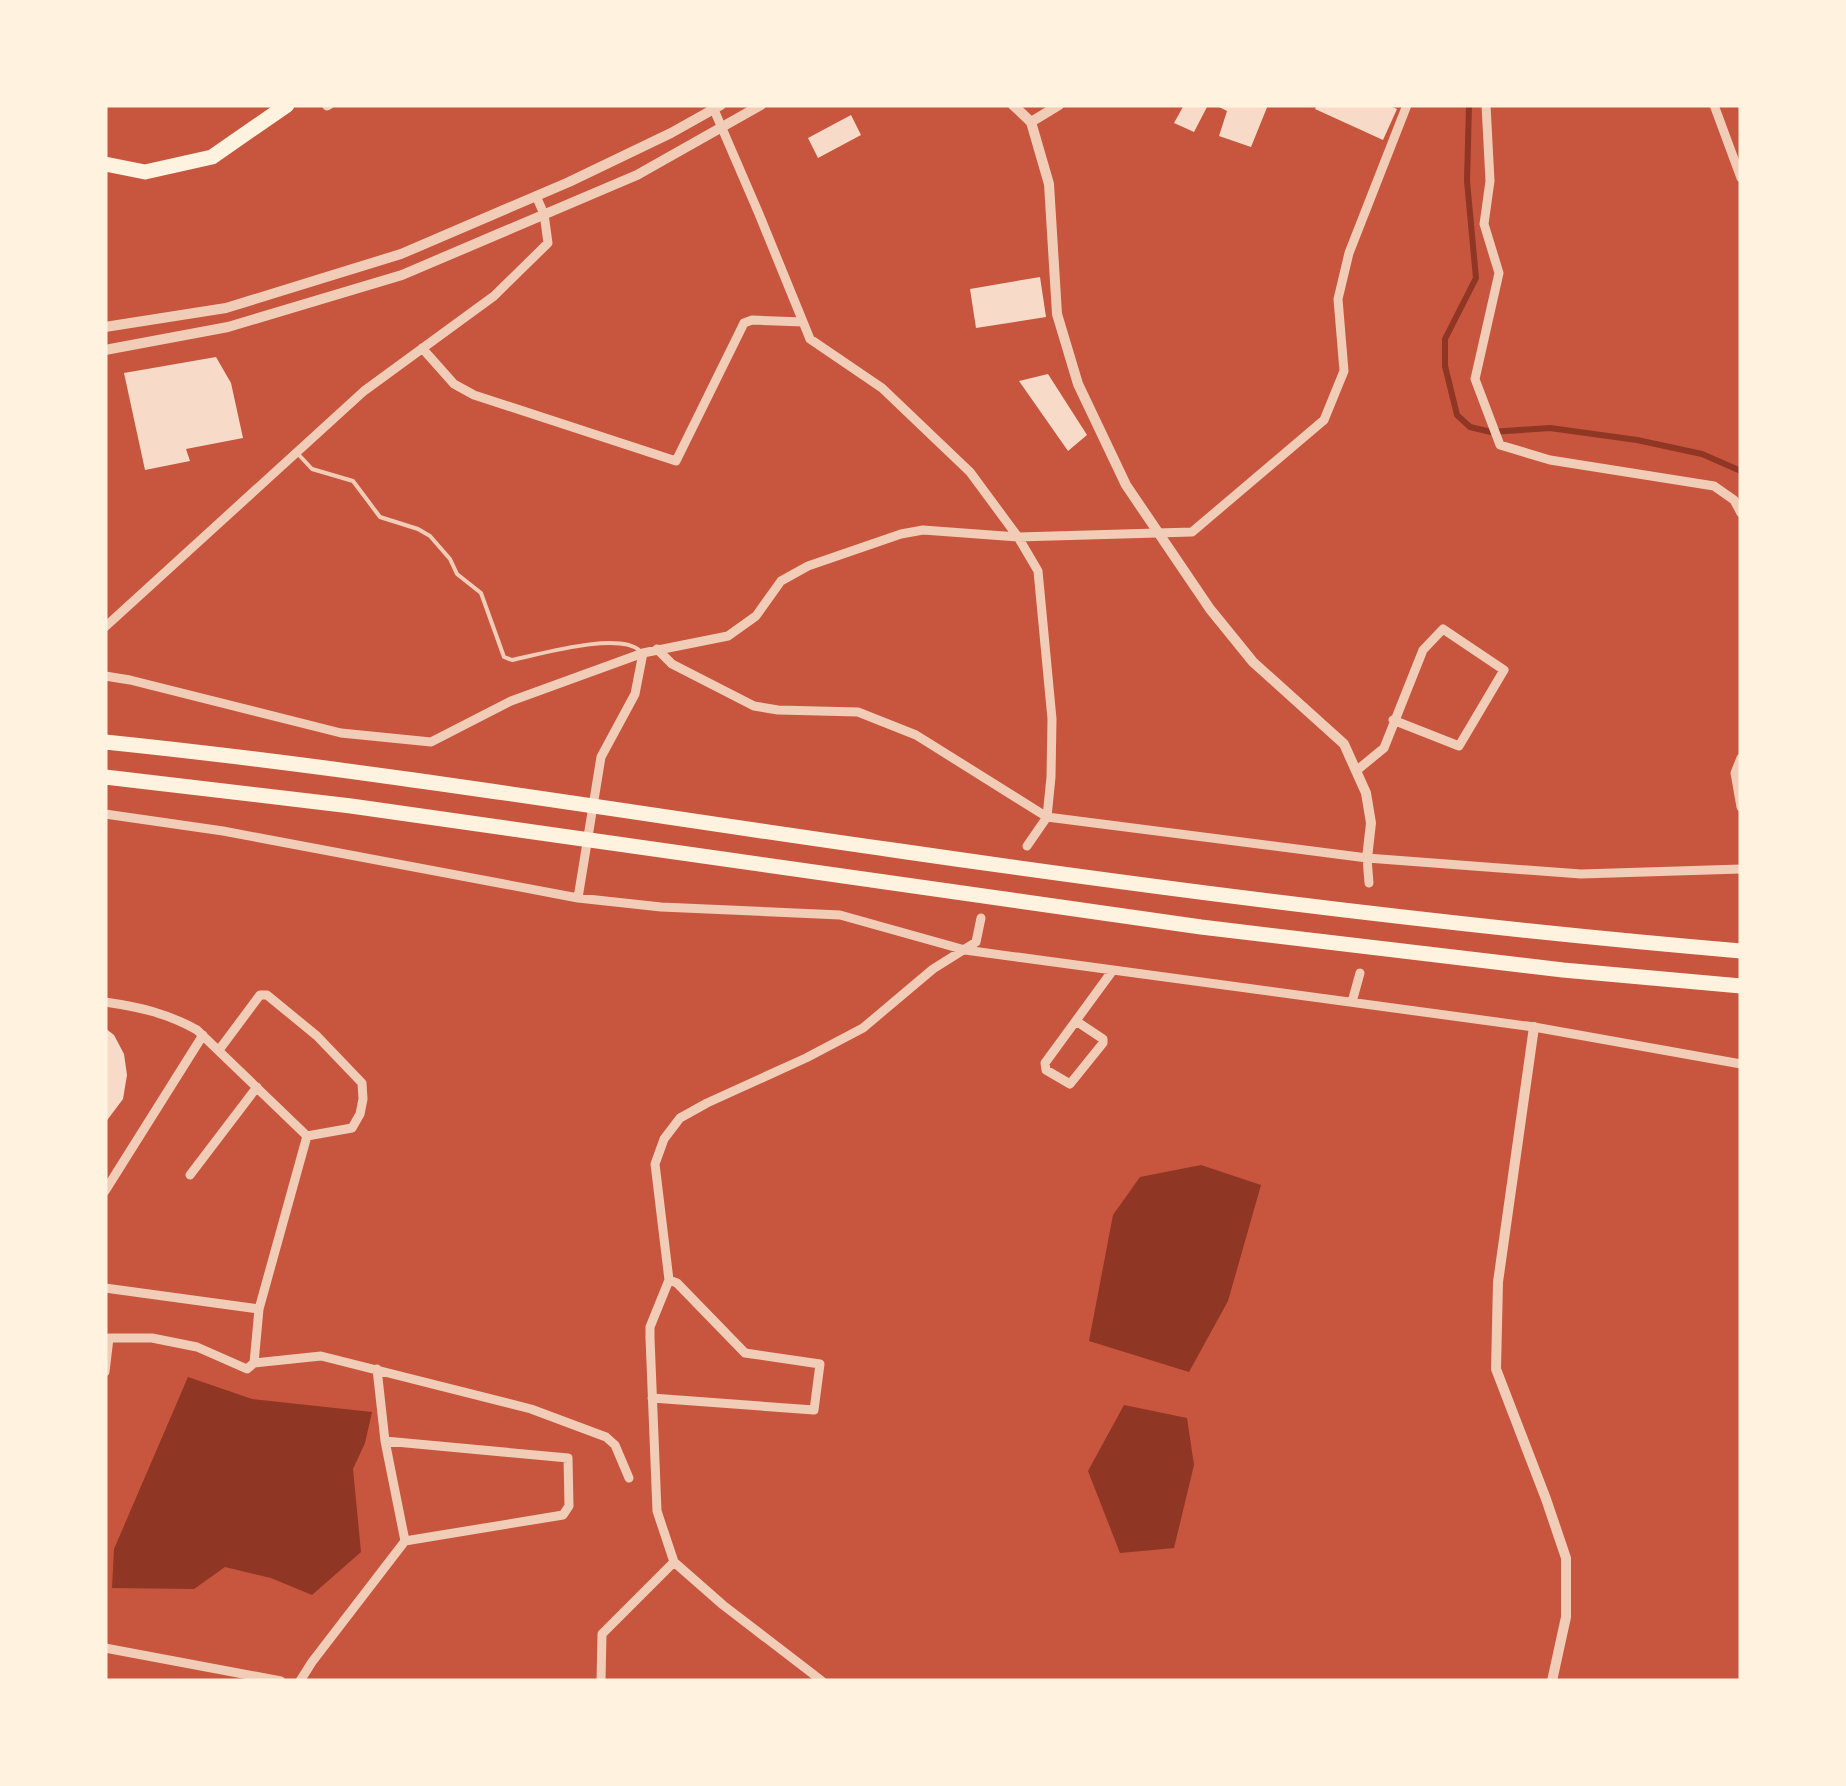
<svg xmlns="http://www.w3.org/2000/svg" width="1846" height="1786" font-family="'Roboto Condensed',sans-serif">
<rect width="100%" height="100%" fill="#c8553d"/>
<path fill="#8f3625" d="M 1201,1165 L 1261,1185 L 1228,1301 L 1189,1372 L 1089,1341 L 1113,1215 L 1140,1177 Z
M 188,1377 L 252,1399 L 372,1412 L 365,1443 L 353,1469 L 361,1552 L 312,1595 L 271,1578 L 225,1567 L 194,1589 L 112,1588 L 114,1549 Z
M 1124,1405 L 1187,1418 L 1194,1465 L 1174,1548 L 1120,1553 L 1088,1471 Z"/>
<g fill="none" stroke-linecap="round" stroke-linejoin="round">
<path stroke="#8f3625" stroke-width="6" d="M 1469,105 L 1467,181 L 1476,278 L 1445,339 L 1445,366 L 1457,415 L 1470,427 L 1491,432 L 1550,428 L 1637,440 L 1702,454 L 1741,471"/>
</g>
<path fill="#f7dbc8" d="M 1184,105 L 1208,105 L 1194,132 L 1174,123 Z
M 1215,105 L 1268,105 L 1251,147 L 1219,136 L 1227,111 Z
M 1317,105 L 1388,105 L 1397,109 L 1383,140 L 1315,109 Z
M 851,115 L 861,135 L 818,158 L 808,138 Z
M 1040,277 L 1046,317 L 976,328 L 970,289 Z
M 216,357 L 231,383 L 243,438 L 186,449 L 190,461 L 145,470 L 124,373 Z
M 1048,374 L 1087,435 L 1068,451 L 1019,381 Z
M 105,1028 L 114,1035 L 124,1054 L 127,1075 L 123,1099 L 105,1123 Z"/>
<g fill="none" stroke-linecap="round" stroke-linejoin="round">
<path stroke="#f1ccb7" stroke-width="4" d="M 299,455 L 312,469 L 353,481 L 380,517 L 418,529 L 430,536 L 450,559 L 457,574 L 481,593 L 504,657 L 512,660 C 541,654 617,632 639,650"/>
<path stroke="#f1ccb7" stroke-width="9" d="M 712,105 L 759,214 L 810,339 L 882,388 L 970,472 L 1018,537 L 1038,571 L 1052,719 L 1051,777 L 1047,817 L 1027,846
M 1486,105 L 1490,181 L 1484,224 L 1499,273 L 1475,379 L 1500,445 L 1550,460 L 1714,486 L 1734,500 L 1741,513
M 1714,105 L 1741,178
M 327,106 L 329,105
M 422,348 L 454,384 L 474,395 L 676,461 L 744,323 L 752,320 L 803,322
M 105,627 L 364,391 L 494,296 L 548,243 L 544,214 L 536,196
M 657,649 L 672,664 L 754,706 L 778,710 L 858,712 L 916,735 L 1047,817 L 1367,858 L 1581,874 L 1741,869
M 105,676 L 130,680 L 341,733 L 431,742 L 511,701 L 643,653 L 728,636 L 756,616 L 781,581 L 808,566 L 901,534 L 923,530 L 1018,537 L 1192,532 L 1324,420 L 1344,371 L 1338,299 L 1349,253 L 1407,105
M 1741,758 L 1735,773 L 1741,807
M 1356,771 L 1384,748 L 1423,650 L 1443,629 L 1504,670 L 1459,746 L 1393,720
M 105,814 L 223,831 L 578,898 L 661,907 L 840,915 L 965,950 L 1534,1027 L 1741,1064
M 1367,858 L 1369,883
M 578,898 L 601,757 L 635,694 L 643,653
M 105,1002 C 139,1007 167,1013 197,1030 L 307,1136
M 1352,1002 L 1360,973
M 1076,1021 L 1103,1039 L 1103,1043 L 1070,1084 L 1046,1070 L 1045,1063 L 1113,970
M 219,1050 L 260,995 L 267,995 L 317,1036 L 362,1083 L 363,1099 L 360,1114 L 352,1128 L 307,1136
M 190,1175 L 257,1087
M 105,1191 L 203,1035
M 105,1288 L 259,1309
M 254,1363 L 259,1309 L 307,1136
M 377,1369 L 385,1441 L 405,1541 L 563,1515 L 569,1506 L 568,1458 L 385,1441
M 105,1372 L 109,1338 L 152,1338 L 197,1347 L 247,1369 L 254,1363 L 321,1356 L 531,1409 L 606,1437 L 615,1445 L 629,1478
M 652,1398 L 814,1410 L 820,1364 L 745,1353 L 677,1283 L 669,1280
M 105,1648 L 281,1681
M 300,1681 L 312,1662 L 405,1541
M 601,1681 L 602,1634 L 674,1562
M 822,1681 L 723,1605 L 674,1562 L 657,1511 L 650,1338 L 650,1327 L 669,1280 L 655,1164 L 664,1139 L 680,1118 L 707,1103 L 806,1058 L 863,1028 L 933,969 L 976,942 L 981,918"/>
<path stroke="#f1ccb7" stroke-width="10" d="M 1013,105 L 1031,122 L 1059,105
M 1031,122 L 1049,184 L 1057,314 L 1078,384 L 1126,485 L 1210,609 L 1253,662 L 1344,744 L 1366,793 L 1371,823 L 1367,858
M 105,327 L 226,308 L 401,254 L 569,182 L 671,133 L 721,105
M 105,350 L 228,327 L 402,275 L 637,175 L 761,105
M 1534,1027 L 1498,1282 L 1496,1369 L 1546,1499 L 1566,1558 L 1566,1617 L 1552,1681"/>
<path stroke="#fff3e0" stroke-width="15" d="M 105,164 L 145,172 L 212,157 L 287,105
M 105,742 C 369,769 631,813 893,850 C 1175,891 1457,927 1741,951
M 105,777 L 351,806 L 1201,927 L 1563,970 L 1741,986"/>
</g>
<rect width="1846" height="1786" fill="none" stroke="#fff3e0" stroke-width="215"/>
</svg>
